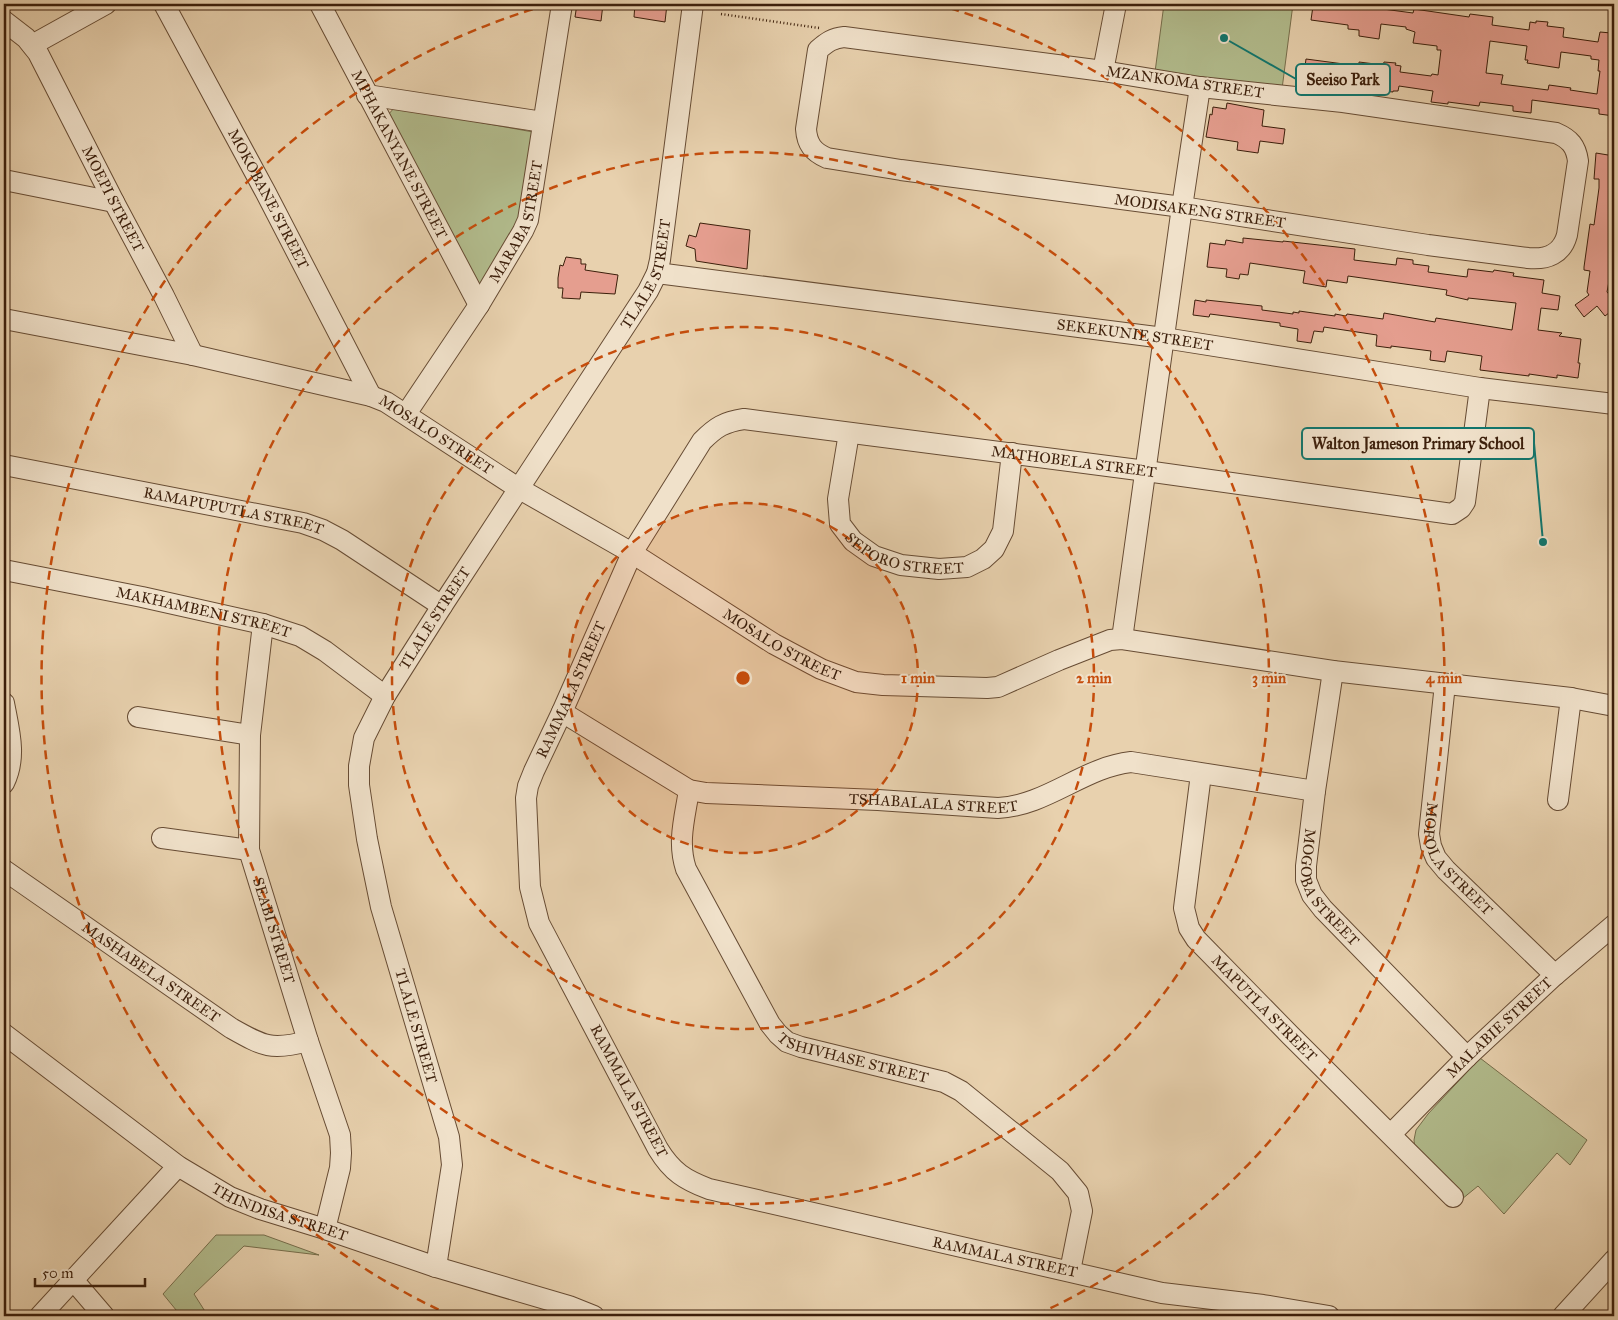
<svg xmlns="http://www.w3.org/2000/svg" width="1618" height="1320" font-family="'IM FELL Great Primer',serif">
<rect width="100%" height="100%" fill="#e8d1ae"/>
<filter id="stains"><feTurbulence type="fractalNoise" baseFrequency=".004" numOctaves="4"/><feColorMatrix values="0 0 0 0 .2 0 0 0 0 .09 0 0 0 0 .02 0 0 0 .5 -.17"/></filter>
<radialGradient id="worn" r=".72"><stop offset=".6" stop-color="#630" stop-opacity="0"/><stop offset="1" stop-color="#630" stop-opacity=".3"/></radialGradient>
<path fill="#b2bc8d" stroke="#776e4c" d="M 1164,4 L 1293,4 L 1282,89 L 1155,72 Z
M 395,107 L 533,132 L 519,230 L 478,286 L 387,116 Z
M 1480,1058 L 1587,1140 L 1570,1165 L 1557,1153 L 1504,1214 L 1478,1186 L 1462,1199 L 1415,1149 L 1414,1140 L 1416,1130 L 1428,1114 Z
M 216,1235 L 264,1235 L 319,1255 L 244,1246 L 194,1294 L 208,1316 L 181,1316 L 163,1294 Z"/>
<path fill="#e59e8f" stroke="#3c1f0b" fill-rule="evenodd" d="M 577,4 L 603,4 L 601,21 L 575,17 Z
M 635,4 L 653,6 L 653,4 L 667,4 L 665,22 L 634,17 Z
M 1346,4 L 1360,5 L 1361,4 L 1384,4 L 1383,9 L 1413,13 L 1414,9 L 1469,17 L 1470,14 L 1493,17 L 1492,25 L 1529,30 L 1530,22 L 1536,23 L 1536,21 L 1548,22 L 1547,26 L 1564,28 L 1563,37 L 1598,42 L 1600,32 L 1611,33 L 1611,38 L 1614,38 L 1614,116 L 1599,114 L 1599,109 L 1532,100 L 1531,113 L 1513,111 L 1513,106 L 1480,102 L 1479,106 L 1448,102 L 1448,104 L 1431,102 L 1433,91 L 1399,86 L 1398,91 L 1393,91 L 1393,92 L 1374,90 L 1374,94 L 1355,92 L 1357,80 L 1304,74 L 1306,59 L 1359,66 L 1359,62 L 1383,65 L 1384,62 L 1396,63 L 1395,65 L 1401,66 L 1400,72 L 1431,76 L 1432,74 L 1438,75 L 1441,50 L 1437,50 L 1437,46 L 1413,43 L 1415,32 L 1406,29 L 1406,27 L 1381,24 L 1379,39 L 1359,36 L 1359,30 L 1348,29 L 1348,25 L 1311,20 L 1313,6 L 1340,9 L 1340,5 L 1346,6 ZM 1490,41 L 1527,46 L 1525,60 L 1528,60 L 1527,63 L 1559,68 L 1561,52 L 1591,56 L 1591,59 L 1599,60 L 1598,71 L 1600,71 L 1597,94 L 1570,90 L 1571,88 L 1549,85 L 1548,90 L 1501,84 L 1503,75 L 1486,73 Z
M 1227,103 L 1264,110 L 1262,126 L 1285,129 L 1283,144 L 1260,141 L 1258,153 L 1237,150 L 1238,142 L 1206,137 L 1210,114 L 1212,115 L 1213,107 L 1226,109 Z
M 1596,153 L 1614,156 L 1614,254 L 1607,292 L 1614,300 L 1614,309 L 1605,316 L 1597,306 L 1584,317 L 1575,305 L 1589,295 L 1587,292 L 1590,271 L 1584,270 L 1584,267 L 1590,224 L 1594,225 L 1599,188 L 1599,179 L 1594,179 Z
M 700,223 L 750,230 L 747,269 L 696,261 L 695,249 L 686,246 L 689,235 L 696,237 Z
M 1243,238 L 1283,242 L 1283,241 L 1355,249 L 1354,260 L 1396,265 L 1397,258 L 1413,260 L 1413,264 L 1429,266 L 1428,272 L 1467,277 L 1468,269 L 1493,272 L 1494,270 L 1514,273 L 1513,276 L 1544,280 L 1542,293 L 1560,296 L 1558,310 L 1541,308 L 1538,330 L 1562,333 L 1559,336 L 1581,339 L 1578,363 L 1580,363 L 1578,378 L 1557,375 L 1557,378 L 1529,374 L 1529,376 L 1480,370 L 1482,356 L 1447,351 L 1445,362 L 1430,360 L 1431,351 L 1391,346 L 1391,348 L 1376,346 L 1377,335 L 1324,327 L 1323,332 L 1314,331 L 1311,343 L 1297,341 L 1298,329 L 1280,326 L 1280,323 L 1210,314 L 1209,317 L 1193,315 L 1195,300 L 1206,302 L 1206,300 L 1262,306 L 1262,310 L 1293,314 L 1293,312 L 1299,313 L 1299,311 L 1335,316 L 1335,314 L 1346,316 L 1347,314 L 1383,319 L 1384,313 L 1435,322 L 1436,318 L 1512,330 L 1516,303 L 1468,298 L 1468,300 L 1446,295 L 1447,290 L 1348,276 L 1347,283 L 1327,280 L 1326,287 L 1303,283 L 1305,271 L 1250,263 L 1248,275 L 1240,274 L 1239,279 L 1226,277 L 1227,269 L 1207,267 L 1210,243 L 1225,245 L 1226,240 L 1243,243 Z
M 566,257 L 581,259 L 581,264 L 586,264 L 585,270 L 618,275 L 615,294 L 581,292 L 580,299 L 562,298 L 563,288 L 558,288 L 558,278 L 560,265 L 563,266 Z"/>
<g fill="none" stroke-linecap="round" stroke-linejoin="round">
<defs>
<g id="minor">
<path id="s1" d="M 164,4 L 266,193 L 371,396"/>
<path id="s2" d="M 320,4 L 479,305"/>
<path id="s3" d="M 4,21 L 26,38 L 38,53 L 114,202 L 164,296 L 193,355"/>
<path d="M 844,37 L 1103,71 L 1200,87 L 1343,102 L 1556,133 C 1570,139 1576,146 1578,161 L 1567,235 C 1562,254 1547,260 1528,258 L 1428,245 L 1182,207 L 901,170 L 827,158 C 813,152 807,144 806,129 L 818,50 C 827,42 833,38 844,37 Z"/>
<path d="M 32,45 L 106,4"/>
<path d="M 1103,71 L 1116,4"/>
<path d="M 367,95 L 543,122"/>
<path d="M 4,180 L 114,202"/>
<path id="s4" d="M 657,273 L 1164,338 L 1480,388 L 1614,404"/>
<path id="s5" d="M 4,319 L 193,355 L 371,396 L 386,402 L 518,488 L 632,553 L 774,644 L 821,669 L 856,682 L 883,685 L 987,688 L 998,687 L 1059,660 L 1110,640 L 1122,639 L 1333,671 L 1571,698 L 1614,706"/>
<path id="s6" d="M 406,414 L 479,305 L 523,231 L 528,220 L 562,4"/>
<path id="s7" d="M 849,433 L 838,499 L 840,524 L 853,541 L 874,556 L 901,565 L 939,569 L 967,567 L 983,559 L 994,549 L 1003,531 L 1012,453"/>
<path id="s8" d="M 4,465 L 303,523 L 323,530 L 342,540 L 442,606"/>
<path id="s9" d="M 4,570 L 142,597 L 263,624 L 300,636 L 325,651 L 385,696"/>
<path id="s10" d="M 263,624 L 250,735 L 249,850 L 308,1041 L 340,1135 L 341,1153 L 340,1168 L 325,1229"/>
<path d="M 1122,639 L 1182,207 L 1200,87"/>
<path id="s11" d="M 1333,671 L 1315,791 L 1306,866 L 1306,880 L 1312,895 L 1323,909 L 1467,1057"/>
<path id="s12" d="M 1445,684 L 1429,834 L 1431,846 L 1436,858 L 1446,870 L 1555,975"/>
<path d="M 4,703 C 9,730 17,757 4,783"/>
<path id="s13" d="M 562,712 L 689,790 L 706,793 L 878,800 L 998,808 C 1046,806 1084,767 1131,762 L 1315,791"/>
<path d="M 138,717 L 250,735"/>
<path id="s14" d="M 1201,774 L 1184,908 L 1189,928 L 1196,939 L 1291,1036 L 1453,1197"/>
<path id="s15" d="M 689,790 C 685,817 677,842 686,869 L 770,1024 L 778,1034 L 787,1042 L 801,1047 L 944,1082 L 961,1091 L 1060,1171 L 1078,1193 L 1082,1211 L 1070,1271"/>
<path d="M 1558,800 L 1571,698"/>
<path d="M 162,838 L 249,850"/>
<path id="s16" d="M 4,870 L 231,1028 C 263,1046 271,1051 308,1041"/>
<path id="s17" d="M 4,1034 L 178,1166 L 230,1197 L 260,1209 L 325,1229 L 436,1267 L 569,1306 L 594,1316"/>
<path id="s18" d="M 1391,1134 L 1467,1057 L 1555,975 L 1614,925"/>
<path id="s19" d="M 436,1267 L 452,1165 L 449,1137 L 381,907 L 367,839 L 359,785 L 359,766 L 364,738 L 385,696 L 442,606 L 648,291 L 657,273 L 660,260 L 693,4"/>
<path d="M 74,1281 L 104,1316"/>
<path d="M 40,1316 L 178,1166"/>
<path id="s20" d="M 1329,1316 L 1263,1305 L 1162,1293 L 709,1189 C 685,1180 672,1172 658,1149 L 539,923 L 530,887 L 526,798 L 528,786 L 534,771 L 562,712 L 632,553 L 702,441 C 716,427 724,422 744,419 L 1146,471 L 1452,514 L 1461,508 L 1465,502 L 1480,388"/>
<path d="M 1563,1316 L 1614,1260"/>
</g>
</defs>
<use href="#minor" stroke="#674c34" stroke-width="22"/>
<path stroke="#3c1f0b" stroke-width="2.5" stroke-dasharray="1 2.5" stroke-linecap="butt" d="M 721,14 L 819,28"/>
<use href="#minor" stroke="#f0e1ca" stroke-width="20"/>
</g>
<circle cx="743" cy="678" r="175" fill="#c64d0c" fill-opacity=".12"/>
<g fill="none" stroke="#c64d0c" stroke-width="2.5" stroke-dasharray="9 6">
<circle cx="743" cy="678" r="175"/>
<circle cx="743" cy="678" r="351"/>
<circle cx="743" cy="678" r="526"/>
<path d="M452 1316A701 701 0 0 1 550 4M936 4A701 701 0 0 1 1034 1316"/>
</g>
<g text-anchor="middle" stroke-width="4" stroke-linejoin="round" paint-order="stroke">
<g font-size="15" fill="#3c1f0b" stroke="#f0e1ca">
<text transform="translate(1185 82) rotate(8)" y="5">MZANKOMA STREET</text>
<text dy="5" stroke="none"><textPath href="#s2" startOffset="170">MPHAKANYANE STREET</textPath></text>
<text dy="5" stroke="none"><textPath href="#s1" startOffset="221">MOKOBANE STREET</textPath></text>
<text dy="5" stroke="none"><textPath href="#s3" startOffset="211">MOEPI STREET</textPath></text>
<text transform="translate(1200 211) rotate(8)" y="5">MODISAKENG STREET</text>
<text dy="5" stroke="none"><textPath href="#s6" startOffset="224">MARABA STREET</textPath></text>
<text dy="5" stroke="none"><textPath href="#s19" startOffset="1088">TLALE STREET</textPath></text>
<text dy="5" stroke="none"><textPath href="#s4" startOffset="482">SEKEKUNIE STREET</textPath></text>
<text dy="5" stroke="none"><textPath href="#s5" startOffset="451">MOSALO STREET</textPath></text>
<text dy="5" stroke="none"><textPath href="#s20" startOffset="1862">MATHOBELA STREET</textPath></text>
<text dy="5" stroke="none"><textPath href="#s8" startOffset="234">RAMAPUPUTLA STREET</textPath></text>
<text dy="5" stroke="none"><textPath href="#s7" startOffset="168">SEPORO STREET</textPath></text>
<text dy="5" stroke="none"><textPath href="#s9" startOffset="204">MAKHAMBENI STREET</textPath></text>
<text dy="5" stroke="none"><textPath href="#s19" startOffset="682">TLALE STREET</textPath></text>
<text dy="5" stroke="none"><textPath href="#s5" startOffset="856">MOSALO STREET</textPath></text>
<text dy="5" stroke="none"><textPath href="#s20" startOffset="1199">RAMMALA STREET</textPath></text>
<text dy="5" stroke="none"><textPath href="#s13" startOffset="394">TSHABALALA STREET</textPath></text>
<text dy="5" stroke="none"><textPath href="#s12" startOffset="186">MOFOLA STREET</textPath></text>
<text dy="5" stroke="none"><textPath href="#s11" startOffset="226">MOGOBA STREET</textPath></text>
<text dy="5" stroke="none"><textPath href="#s10" startOffset="311">SEABI STREET</textPath></text>
<text dy="5" stroke="none"><textPath href="#s16" startOffset="179">MASHABELA STREET</textPath></text>
<text dy="5" stroke="none"><textPath href="#s14" startOffset="266">MAPUTLA STREET</textPath></text>
<text transform="translate(416 1026) rotate(74)" y="5">TLALE STREET</text>
<text dy="5" stroke="none"><textPath href="#s18" startOffset="152">MALABIE STREET</textPath></text>
<text dy="5" stroke="none"><textPath href="#s15" startOffset="349">TSHIVHASE STREET</textPath></text>
<text transform="translate(629 1091) rotate(62)" y="5">RAMMALA STREET</text>
<text dy="5" stroke="none"><textPath href="#s17" startOffset="331">THINDISA STREET</textPath></text>
<text transform="translate(1005 1257) rotate(12)" y="5">RAMMALA STREET</text>
</g>
</g>
<circle cx="743" cy="678" r="8" fill="#c64d0c" stroke="#f0e1ca" stroke-width="2.5"/>
<g font-size="15" text-anchor="middle" font-weight="bold" fill="#c64d0c" stroke="#f0e1ca" stroke-width="4" stroke-linejoin="round" paint-order="stroke">
<text x="918" y="683">1 min</text>
<text x="1094" y="683">2 min</text>
<text x="1269" y="683">3 min</text>
<text x="1444" y="683">4 min</text>
</g>
<path fill="none" stroke="#0f766e" stroke-width="2" d="M1224 38L1296 79M1543 542L1534 443"/>
<g fill="#0f766e" stroke="#f0e1ca" stroke-width="2">
<circle cx="1224" cy="38" r="5"/>
<circle cx="1543" cy="542" r="5"/>
</g>
<g fill="#f0e1ca" stroke="#0f766e" stroke-width="2">
<rect x="1296" y="64" width="94" height="31" rx="5"/>
<rect x="1302" y="428" width="232" height="31" rx="5"/>
</g>
<g font-size="16" text-anchor="middle" font-weight="bold" fill="#3c1f0b">
<text x="1343" y="85">Seeiso Park</text>
<text x="1418" y="449">Walton Jameson Primary School</text>
</g>
<rect width="1618" height="1320" fill="none" stroke="#e8d1ae" stroke-width="20"/>
<rect x="5" y="5" width="1608" height="1310" fill="none" stroke="#3c1f0b" stroke-width="2.5"/>
<rect x="10" y="10" width="1598" height="1300" fill="none" stroke="#3c1f0b"/>
<path d="M35 1278v8h110v-8" fill="none" stroke="#3c1f0b" stroke-width="2.5"/>
<text x="42" y="1278" font-size="15" fill="#3c1f0b" stroke="#f0e1ca" stroke-width="4" paint-order="stroke">50 m</text>
<rect width="100%" height="100%" filter="url(#stains)"/>
<rect width="100%" height="100%" fill="url(#worn)"/>
</svg>
